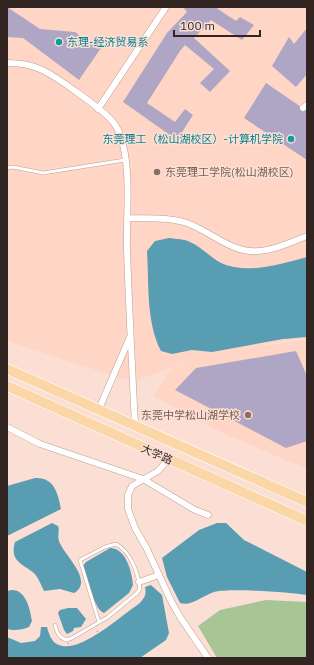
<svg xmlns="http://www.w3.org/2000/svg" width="314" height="665" font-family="'IBM Plex Sans','Noto Sans SC',sans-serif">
<rect width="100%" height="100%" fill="#fbdfd5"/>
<path fill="#ffd5c5" d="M 7,7 L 307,7 L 307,339 L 301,338 L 246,348 L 307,340 L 307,469 L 225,434 L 153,396 L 170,370 L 200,357 L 133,382 L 7,341 Z"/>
<path fill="#a8c595" d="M 266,600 L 307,602 L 307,658 L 217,658 L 198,626 L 220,610 Z"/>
<path fill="#589db2" d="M 169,238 C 176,239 185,239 190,242 C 201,247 210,257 221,263 C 247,275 281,264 307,257 L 307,337 L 283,339 L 212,352 L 192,350 L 172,354 L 161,351 C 146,322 149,284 147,251 L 155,241 Z
M 35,478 C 54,477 58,493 61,509 L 7,536 L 7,486 Z
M 52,523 L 58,526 C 60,531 57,536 59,541 C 63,554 95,581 74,593 L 60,589 L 44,591 C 41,585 39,579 35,574 C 24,564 9,562 15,542 Z
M 217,523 L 226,523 L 244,540 L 307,572 L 307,595 C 292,592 228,588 214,592 C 204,595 191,607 180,603 L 167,577 L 162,558 L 199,530 Z
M 110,548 C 126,548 132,572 133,585 L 129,593 L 104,613 C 94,610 87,576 83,566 L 86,562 Z
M 151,585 L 162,595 L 169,633 L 166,640 L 140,658 L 7,658 L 7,637 L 21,643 L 35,641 L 40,636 L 41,627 L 47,627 C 49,634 51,642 59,645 C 78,653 114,622 129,611 C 134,607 140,604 143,599 C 146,595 146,591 145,587 Z
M 12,590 C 26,590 30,609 32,621 L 29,627 C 22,630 14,631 7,629 L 7,591 Z
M 68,608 L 77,608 L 86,619 L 81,627 L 74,628 L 73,631 L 67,634 L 64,630 L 58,613 L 60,610 Z"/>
<path fill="#aea6c4" d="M 7,7 L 40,29 L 75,32 L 91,44 L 93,40 L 103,45 L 79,80 L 23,38 L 7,37 Z
M 183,7 L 215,7 L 236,21 L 240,17 L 254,25 L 242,40 L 211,20 L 194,38 L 230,71 L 210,92 L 200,83 L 214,69 L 185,45 L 180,51 L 147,103 L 175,122 L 185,109 L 193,115 L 177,140 L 123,102 L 167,33 L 187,12 Z
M 307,28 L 307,74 L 296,87 L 272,66 L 289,37 L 294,44 Z
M 266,83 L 307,111 L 307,160 L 244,118 Z
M 296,351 L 307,376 L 307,441 L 286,448 L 175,390 L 196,368 Z"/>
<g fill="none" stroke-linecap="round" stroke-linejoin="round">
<defs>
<path id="lane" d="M 7,168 L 13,167 L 43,173 L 125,160
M 55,625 C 57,632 58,637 66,640 L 72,638 L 108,617 L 137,593 L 140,589 C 138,573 131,552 116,544 L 105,547 L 80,560 L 99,622"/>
<path id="street" d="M 7,63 C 18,63 29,64 40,69 C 53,74 105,111 113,122 C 116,126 119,131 120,135 C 132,166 126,216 127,250 C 129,308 132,367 135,425
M 303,108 L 307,105
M 98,109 L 166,7
M 127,218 C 147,219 168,217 187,223 C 204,229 218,241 234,247 C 260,258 283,245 307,236
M 99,409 L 130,337
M 7,427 L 40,444 L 143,479 L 195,510 L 208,515
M 168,460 L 158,471 L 132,486 L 128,495 L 128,509 L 135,528 L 147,549 L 170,599 L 180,617 L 208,658
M 139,582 L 159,575"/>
<path id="primary" d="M 7,369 L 307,502
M 7,386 L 307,521"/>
</defs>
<use href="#lane" stroke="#bf9e92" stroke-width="4"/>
<use href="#street" stroke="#bf9e92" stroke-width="7"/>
<use href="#primary" stroke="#fff" stroke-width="11"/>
<path stroke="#917d76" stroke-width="1" stroke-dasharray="1 3" stroke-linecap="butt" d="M 97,631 L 116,658
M 68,643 L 74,658"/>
<use href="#lane" stroke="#fff" stroke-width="3"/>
<use href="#street" stroke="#fff" stroke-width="6"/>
<use href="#primary" stroke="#fbd7a7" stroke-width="10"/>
</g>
<g fill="#0f9aa8" stroke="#fbdfd5" stroke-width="1.5">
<circle cx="59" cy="42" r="4"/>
<circle cx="291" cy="139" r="4"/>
</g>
<g fill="#8d6e63" stroke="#fbdfd5" stroke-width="1.5">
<circle cx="157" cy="172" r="4"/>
<circle cx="248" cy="415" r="4"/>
</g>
<g text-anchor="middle" stroke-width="3" stroke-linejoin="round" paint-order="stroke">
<g font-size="11" fill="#0d838f" stroke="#fbdfd5" text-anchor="start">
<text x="67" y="46">东理-经济贸易系</text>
<text x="283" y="143" text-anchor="end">东莞理工（松山湖校区）-计算机学院</text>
</g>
<g font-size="11" fill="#785e54" stroke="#fbdfd5" text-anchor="start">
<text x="165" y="176">东莞理工学院(松山湖校区)</text>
<text x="240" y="419" text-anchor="end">东莞中学松山湖学校</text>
</g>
<g font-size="11" fill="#322521" stroke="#fbdfd5">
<text transform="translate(157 454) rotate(24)" y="4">大学路</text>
</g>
</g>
<rect width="314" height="665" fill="none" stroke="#322521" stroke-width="16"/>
<path d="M174 30v6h86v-6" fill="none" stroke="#322521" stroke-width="2"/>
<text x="180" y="30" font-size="12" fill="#322521" stroke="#fbdfd5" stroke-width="3" paint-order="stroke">100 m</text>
</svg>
